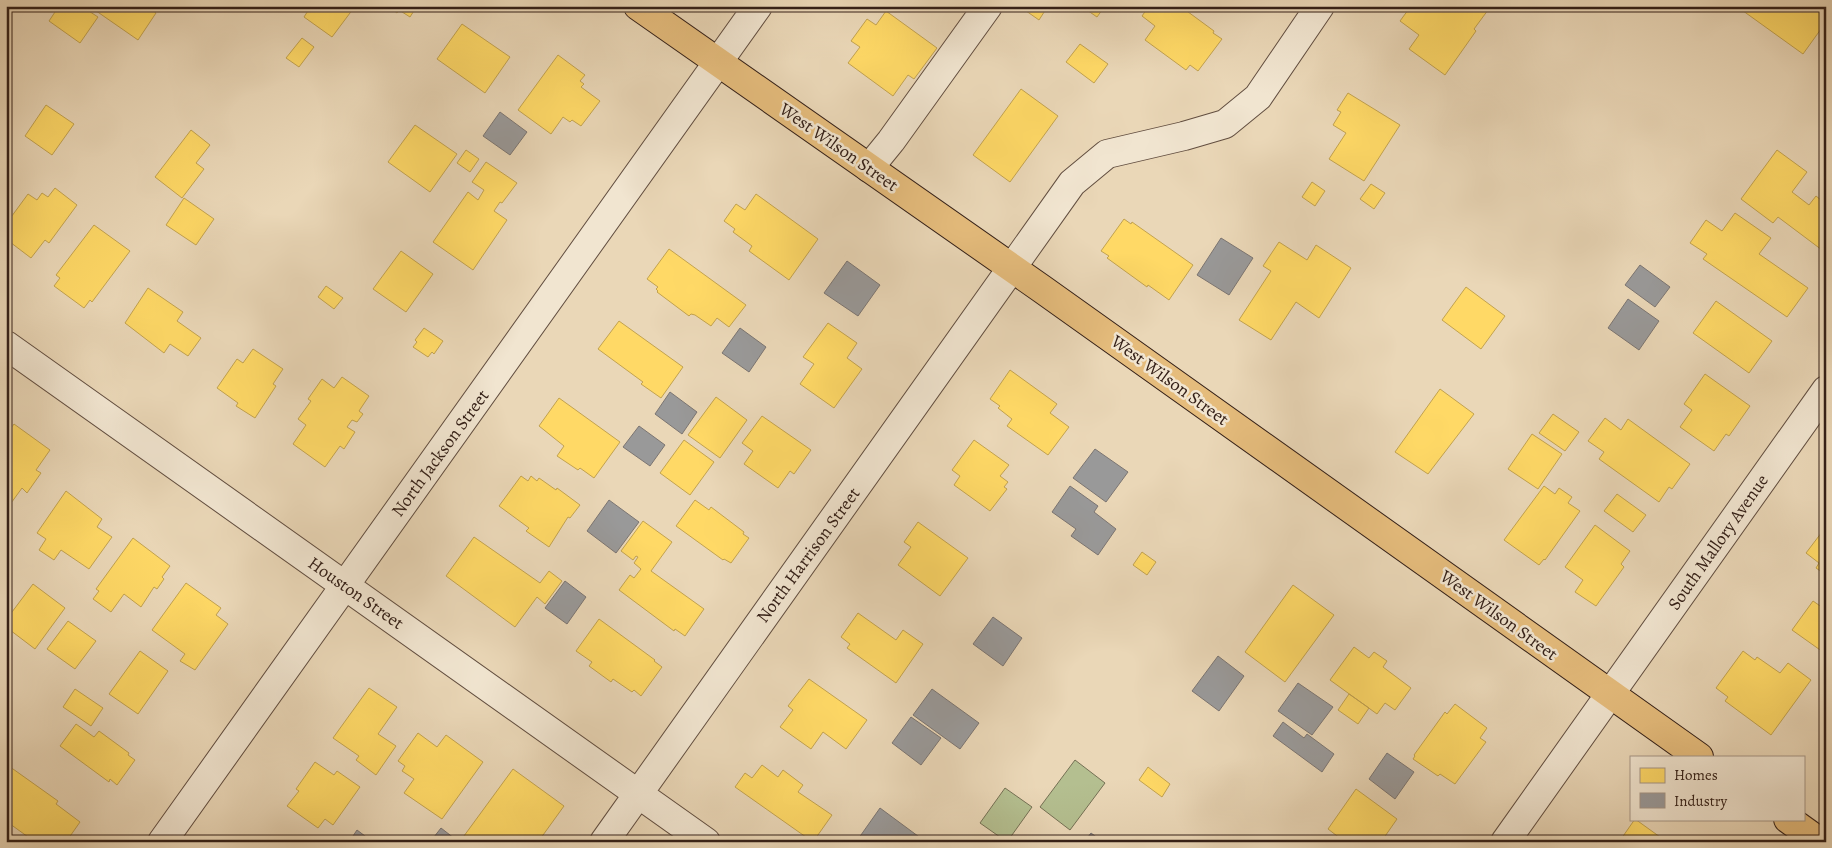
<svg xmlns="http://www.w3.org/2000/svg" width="1832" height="848" font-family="Alegreya,serif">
<rect width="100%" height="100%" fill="#ead7b7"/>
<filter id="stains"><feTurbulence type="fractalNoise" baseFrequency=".004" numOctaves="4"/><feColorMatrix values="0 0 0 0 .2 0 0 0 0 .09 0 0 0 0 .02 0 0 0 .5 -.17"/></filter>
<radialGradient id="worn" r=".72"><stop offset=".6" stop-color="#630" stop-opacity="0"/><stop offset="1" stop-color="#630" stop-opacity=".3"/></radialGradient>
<path fill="#b4bf90" stroke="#747054" d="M 1075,760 L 1105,783 L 1070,830 L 1040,807 Z
M 1005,788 L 1032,807 L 1007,842 L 980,823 Z"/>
<path fill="#ffd966" stroke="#c2a24f" d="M 6,6 L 13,6 L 6,15 Z
M 59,6 L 81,6 L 98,17 L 80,43 L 49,21 Z
M 89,6 L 147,6 L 156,13 L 138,40 Z
M 311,6 L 349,6 L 353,9 L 332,37 L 304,17 Z
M 388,6 L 417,6 L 410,17 L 399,10 L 397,13 Z
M 1019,6 L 1048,6 L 1039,20 Z
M 1081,6 L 1105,6 L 1097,17 Z
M 1149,6 L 1180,6 L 1214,31 L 1213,33 L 1222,39 L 1198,71 L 1190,65 L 1186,70 L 1145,40 L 1155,26 L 1142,16 Z
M 1411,6 L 1491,6 L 1474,29 L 1476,31 L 1445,75 L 1409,49 L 1419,35 L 1400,21 Z
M 1740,6 L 1826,6 L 1826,22 L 1803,54 L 1739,8 Z
M 886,11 L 937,48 L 914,79 L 908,75 L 893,96 L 848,63 L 860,47 L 851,41 L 867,19 L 876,25 Z
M 462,24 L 510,57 L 485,93 L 437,59 Z
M 302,38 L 314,47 L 299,67 L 286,58 Z
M 1080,44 L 1108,64 L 1094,83 L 1066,62 Z
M 558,55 L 585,75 L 580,81 L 584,84 L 581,87 L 600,101 L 581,126 L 572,120 L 570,122 L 563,117 L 551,134 L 518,110 Z
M 1021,89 L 1058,116 L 1010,182 L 973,155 Z
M 1348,93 L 1400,125 L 1364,181 L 1329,159 L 1346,133 L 1333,125 L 1341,112 L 1337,110 Z
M 46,105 L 74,124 L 52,155 L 25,136 Z
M 415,125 L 457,154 L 430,192 L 388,162 Z
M 191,130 L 210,145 L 196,163 L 204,169 L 182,198 L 155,177 Z
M 466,150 L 479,159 L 470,172 L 457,163 Z
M 1777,150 L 1807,172 L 1792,192 L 1809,205 L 1816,196 L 1826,204 L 1826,253 L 1778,217 L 1773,223 L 1741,199 Z
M 486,162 L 517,183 L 502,203 L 500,202 L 494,211 L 507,220 L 473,270 L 433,242 L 468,192 L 478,200 L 484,190 L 472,182 Z
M 1312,182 L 1325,191 L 1315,206 L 1302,197 Z
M 1371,184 L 1385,193 L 1374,209 L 1360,199 Z
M 55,188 L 77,205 L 49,243 L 45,240 L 31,258 L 6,239 L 6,224 L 28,194 L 37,200 L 42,193 L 48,197 Z
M 756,194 L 818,239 L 789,280 L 749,251 L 752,246 L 733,232 L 735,229 L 724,221 L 736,204 L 745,210 Z
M 184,198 L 214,219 L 196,245 L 166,225 Z
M 1735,213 L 1771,238 L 1759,254 L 1808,288 L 1787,317 L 1703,259 L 1707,254 L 1690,243 L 1706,220 L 1722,231 Z
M 1124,219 L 1131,224 L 1132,222 L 1193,265 L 1169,300 L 1148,285 L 1147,287 L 1107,258 L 1109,256 L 1101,251 Z
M 94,225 L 130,251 L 92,302 L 90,300 L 84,308 L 54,286 L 60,278 L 56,275 Z
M 1279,242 L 1307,260 L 1316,245 L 1351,268 L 1319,318 L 1296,302 L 1271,340 L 1239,320 L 1271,271 L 1263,266 Z
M 669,249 L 746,305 L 729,327 L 717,318 L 711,326 L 695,315 L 691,314 L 689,316 L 657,292 L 658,291 L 656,289 L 658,287 L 647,279 Z
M 401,251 L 433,274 L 406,312 L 373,289 Z
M 326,286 L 343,298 L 334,309 L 318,297 Z
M 1466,287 L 1505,316 L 1481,349 L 1442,320 Z
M 148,288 L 183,312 L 177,321 L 201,338 L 188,356 L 170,344 L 164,353 L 125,323 Z
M 1716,301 L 1772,341 L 1749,373 L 1693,333 Z
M 619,321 L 683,367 L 661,398 L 641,384 L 643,382 L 598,349 Z
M 828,323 L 857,343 L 847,358 L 862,369 L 834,408 L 800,384 L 814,364 L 803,357 Z
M 424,328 L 443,341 L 434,354 L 432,352 L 428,357 L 413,347 L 417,342 L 415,340 Z
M 253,349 L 283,369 L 273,384 L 276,386 L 255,418 L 236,406 L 238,403 L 217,388 L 237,359 L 243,363 Z
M 1010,370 L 1057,404 L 1050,413 L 1069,427 L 1048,455 L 1007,426 L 1012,419 L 998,408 L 1000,406 L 990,399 Z
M 1705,374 L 1750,406 L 1729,436 L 1726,434 L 1714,451 L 1680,427 L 1692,410 L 1684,404 Z
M 342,377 L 369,396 L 359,411 L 363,414 L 357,422 L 352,420 L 347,427 L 355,432 L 344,449 L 340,446 L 325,467 L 293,444 L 306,425 L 298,419 L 311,401 L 308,399 L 322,379 L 334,388 Z
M 1440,389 L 1474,414 L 1428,474 L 1395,452 Z
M 716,397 L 747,420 L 720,458 L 688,435 Z
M 559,398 L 620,442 L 594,478 L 580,468 L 578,470 L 557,456 L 564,446 L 539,426 Z
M 1553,414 L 1579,432 L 1565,451 L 1539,433 Z
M 762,416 L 811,450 L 794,474 L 790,471 L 778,488 L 744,464 L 753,451 L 742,443 Z
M 1605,418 L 1621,430 L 1628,419 L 1690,464 L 1672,489 L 1669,487 L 1659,502 L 1599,459 L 1604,452 L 1588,441 Z
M 14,424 L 50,450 L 36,470 L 41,473 L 27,493 L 22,488 L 6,510 L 6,435 Z
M 1532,434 L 1562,454 L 1538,489 L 1508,469 Z
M 684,440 L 714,462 L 690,495 L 660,473 Z
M 974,440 L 1009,465 L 1000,476 L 1008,482 L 1004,487 L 1007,489 L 990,511 L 954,485 L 960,476 L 952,470 Z
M 521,476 L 528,481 L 531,476 L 537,481 L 539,478 L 556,490 L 557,488 L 580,505 L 570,518 L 568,517 L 549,547 L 526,531 L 529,528 L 499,506 Z
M 1544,486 L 1555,494 L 1559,488 L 1572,497 L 1568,503 L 1580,511 L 1545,560 L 1544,559 L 1539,565 L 1504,540 Z
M 66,491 L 102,519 L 97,527 L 112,537 L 89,569 L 61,550 L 54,560 L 39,550 L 46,539 L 37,533 Z
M 1617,494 L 1646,515 L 1633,532 L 1604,511 Z
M 695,500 L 709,510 L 711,507 L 744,532 L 743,534 L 749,538 L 731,563 L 724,559 L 723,560 L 676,526 Z
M 643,521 L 672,542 L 651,571 L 704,609 L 685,636 L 675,629 L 674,631 L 619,590 L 630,575 L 634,578 L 641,569 L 634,563 L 638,557 L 636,556 L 633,560 L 621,551 Z
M 918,522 L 968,558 L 940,596 L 898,565 L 911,547 L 904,542 Z
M 1595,525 L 1630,551 L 1621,564 L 1624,567 L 1596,606 L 1575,592 L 1583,580 L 1565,567 Z
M 1825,528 L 1826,529 L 1826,575 L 1816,568 L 1819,563 L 1806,553 Z
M 474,537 L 540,583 L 549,571 L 562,581 L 545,604 L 537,597 L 515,627 L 446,576 Z
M 133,538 L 170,566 L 162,577 L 164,579 L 157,589 L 154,587 L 141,607 L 124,594 L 111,612 L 93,599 L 99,591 L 96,589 Z
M 1142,552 L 1156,562 L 1147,575 L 1133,565 Z
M 186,583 L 221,608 L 216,615 L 228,624 L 195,670 L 180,661 L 185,654 L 152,630 Z
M 33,584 L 65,608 L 35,649 L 6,627 L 6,620 Z
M 1293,585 L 1334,615 L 1285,682 L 1245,652 Z
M 1813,601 L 1826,610 L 1826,648 L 1823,652 L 1792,630 Z
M 858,613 L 896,640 L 903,630 L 923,644 L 896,683 L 847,648 L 850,644 L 841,637 Z
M 599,619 L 655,660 L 654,661 L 662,667 L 641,696 L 634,690 L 632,692 L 613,679 L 611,682 L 589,666 L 592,662 L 576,651 Z
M 68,621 L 96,641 L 75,669 L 47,649 Z
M 1354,647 L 1369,658 L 1374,652 L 1387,661 L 1383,667 L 1411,688 L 1395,710 L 1385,703 L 1377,714 L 1330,680 Z
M 140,651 L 168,671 L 138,714 L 109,694 Z
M 1743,651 L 1755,660 L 1757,657 L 1780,673 L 1788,663 L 1811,680 L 1771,735 L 1725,701 L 1728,697 L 1716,688 Z
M 809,679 L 867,720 L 846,749 L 823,732 L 811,749 L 780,727 L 793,710 L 788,706 Z
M 369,688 L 397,707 L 378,734 L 396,746 L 376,775 L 356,760 L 359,756 L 333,738 Z
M 75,689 L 103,708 L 91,726 L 63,707 Z
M 1349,694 L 1369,708 L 1358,724 L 1338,710 Z
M 1455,704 L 1487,728 L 1480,738 L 1486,742 L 1455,784 L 1440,774 L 1438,776 L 1413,759 L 1415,756 L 1414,755 L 1445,712 L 1447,714 Z
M 76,724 L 94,737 L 99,731 L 129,753 L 128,755 L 135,760 L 117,785 L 110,779 L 109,782 L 60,746 Z
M 418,733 L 437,747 L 446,735 L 483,762 L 442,819 L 404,793 L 414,779 L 402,771 L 405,766 L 398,761 Z
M 315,762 L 334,775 L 337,771 L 360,787 L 333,825 L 325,819 L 318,828 L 287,806 L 299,791 L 296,789 Z
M 6,764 L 58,801 L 56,804 L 80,822 L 66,842 L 35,842 L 6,821 Z
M 762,765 L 778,777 L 783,770 L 803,785 L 798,792 L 832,815 L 813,842 L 735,787 L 745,773 L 752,778 Z
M 1148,767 L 1170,784 L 1162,797 L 1139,780 Z
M 513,769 L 564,806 L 538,842 L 462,842 L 461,840 Z
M 1356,789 L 1397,819 L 1381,842 L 1345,842 L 1328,829 Z
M 1635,819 L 1667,842 L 1619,842 Z"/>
<path fill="#999" stroke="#7b7572" d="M 500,112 L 527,132 L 510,155 L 483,136 Z
M 1221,238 L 1253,258 L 1229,295 L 1197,275 Z
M 847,261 L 880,285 L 858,316 L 824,293 Z
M 1640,265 L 1670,287 L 1655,307 L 1625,285 Z
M 1628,299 L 1659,321 L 1639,350 L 1608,328 Z
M 740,328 L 766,347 L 749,372 L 722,353 Z
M 670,392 L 697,412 L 682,434 L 655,414 Z
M 639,426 L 665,445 L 650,466 L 623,447 Z
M 1095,449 L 1128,472 L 1106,502 L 1073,478 Z
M 1070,486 L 1098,506 L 1094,512 L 1116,529 L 1098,555 L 1071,536 L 1076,529 L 1052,512 Z
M 609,500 L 639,522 L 616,553 L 587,531 Z
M 565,581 L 586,597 L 567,624 L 545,608 Z
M 993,617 L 1022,638 L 1003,666 L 973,644 Z
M 1218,656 L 1244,676 L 1219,711 L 1192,691 Z
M 1298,683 L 1333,707 L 1312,735 L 1278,711 Z
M 932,689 L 979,723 L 960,749 L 913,715 Z
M 911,717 L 941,738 L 921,765 L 892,743 Z
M 1283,722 L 1304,738 L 1307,734 L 1334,754 L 1322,772 L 1273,736 Z
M 1387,753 L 1414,772 L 1395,799 L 1369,779 Z
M 880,808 L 926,842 L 856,842 Z
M 441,828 L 459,842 L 430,842 Z
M 357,830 L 373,842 L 349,842 Z
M 1091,833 L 1103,842 L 1084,842 Z"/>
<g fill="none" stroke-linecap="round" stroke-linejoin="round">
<defs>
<path id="minor" d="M 869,168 L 891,141 L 988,6
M 6,345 L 706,842
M 162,842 L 758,6
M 604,842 L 1072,183 L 1107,154 L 1184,136 L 1225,124 L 1258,97 L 1320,6
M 1505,842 L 1826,390"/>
<path id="major" d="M 638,6 L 1042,289 L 1699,757
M 1788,819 L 1820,842"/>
</defs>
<use href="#minor" stroke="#624e40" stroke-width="30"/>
<use href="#major" stroke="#342018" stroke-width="30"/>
<use href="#minor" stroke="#f1e5d0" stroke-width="28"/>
<use href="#major" stroke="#e5bc7c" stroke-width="28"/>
</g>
<g text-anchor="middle" stroke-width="5" stroke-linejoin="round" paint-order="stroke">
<g font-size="18" fill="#342018" stroke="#f1e5d0">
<text transform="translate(839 147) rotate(35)" y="6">West Wilson Street</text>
<text transform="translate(1170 380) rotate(36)" y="6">West Wilson Street</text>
<text transform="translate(440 453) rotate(-54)" y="6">North Jackson Street</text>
<text transform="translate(1718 542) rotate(-55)" y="6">South Mallory Avenue</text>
<text transform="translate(808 555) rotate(-54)" y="6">North Harrison Street</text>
<text transform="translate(356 593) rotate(35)" y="6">Houston Street</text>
<text transform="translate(1499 615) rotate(36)" y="6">West Wilson Street</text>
</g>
</g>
<rect width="1832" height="848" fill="none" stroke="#ead7b7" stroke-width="25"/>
<rect x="8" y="8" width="1817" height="833" fill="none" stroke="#342018" stroke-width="2.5"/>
<rect x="12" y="12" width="1807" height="823" fill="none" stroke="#342018"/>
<rect x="1630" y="756" width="175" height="65" fill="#f1e5d0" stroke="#a59686"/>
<rect x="1640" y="768" width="25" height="15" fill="#ffd966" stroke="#a59686"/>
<text x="1674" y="780" font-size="15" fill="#342018">Homes</text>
<rect x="1640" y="793" width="25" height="15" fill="#999999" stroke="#a59686"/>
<text x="1674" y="806" font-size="15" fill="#342018">Industry</text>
<rect width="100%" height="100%" filter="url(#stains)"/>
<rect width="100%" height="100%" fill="url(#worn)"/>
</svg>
